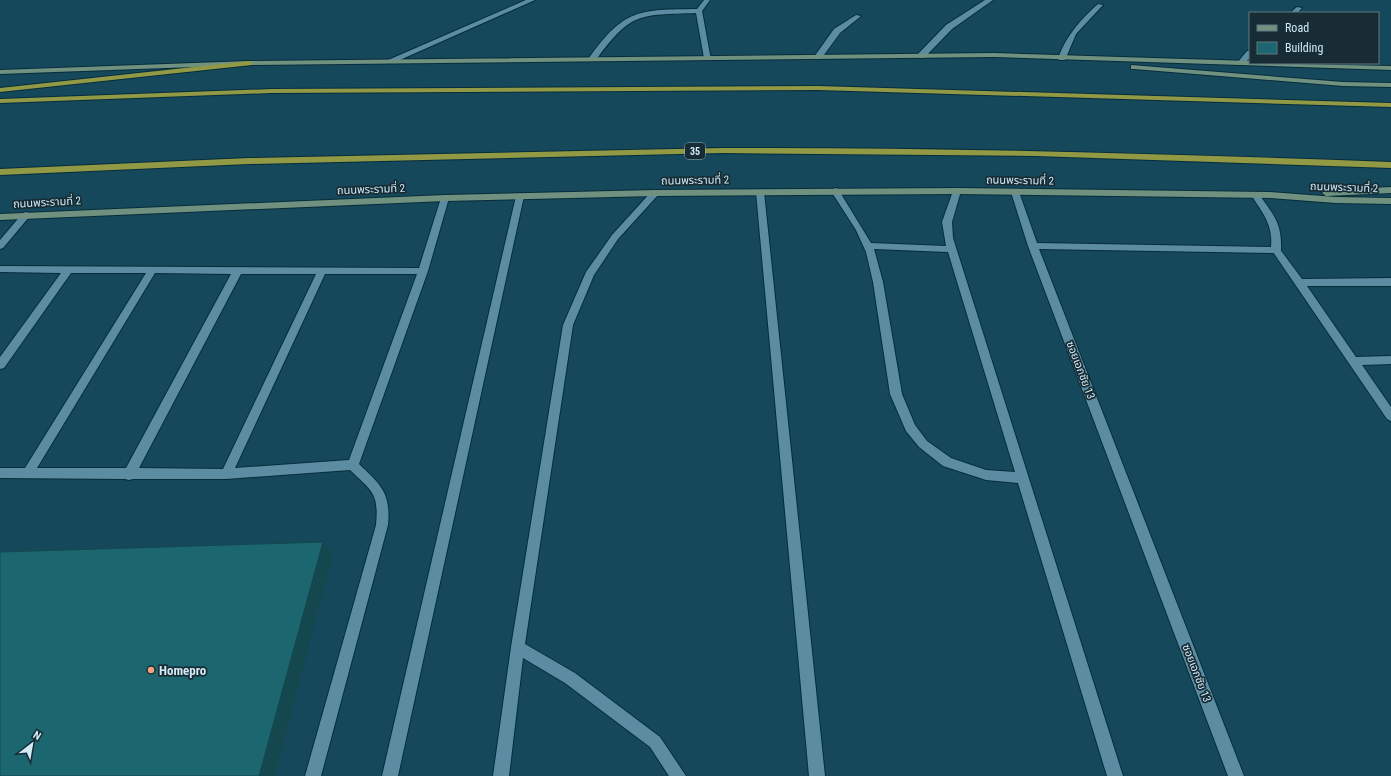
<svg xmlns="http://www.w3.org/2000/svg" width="1391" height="776" font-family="'Roboto Condensed','Noto Sans Thai',sans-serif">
<rect width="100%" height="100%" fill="#16485b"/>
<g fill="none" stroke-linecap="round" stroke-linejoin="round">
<defs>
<path id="service" d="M 704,0 L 710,0 L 702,11 L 711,60 L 704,58 L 696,13 C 639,15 631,12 596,60 L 589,58 C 625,8 639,10 697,9 Z
M 985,0 L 993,0 L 952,29 L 924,58 L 918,58 L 918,54 L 946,25 Z
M 1098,4 L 1103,5 L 1076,34 L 1065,60 L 1059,60 L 1058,58 C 1067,35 1080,20 1098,4 Z
M 1297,7 L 1302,8 L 1297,13 L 1290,13 Z
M 856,15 L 861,16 L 840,33 L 821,59 L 815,59 L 814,57 L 834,29 Z
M 1247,51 L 1250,51 L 1250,57 L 1244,65 L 1238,65 L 1237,63 Z
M 835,188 L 838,189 L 871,243 L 946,246 L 942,222 L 953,191 L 957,188 L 961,191 L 952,222 L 953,238 L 1123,776 L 1107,776 L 1018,483 L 986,480 L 943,466 L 919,447 L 906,431 L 890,394 L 873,282 L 866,252 L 856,230 L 831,191 ZM 874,249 L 948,252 L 1015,472 L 986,470 L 951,458 L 927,441 L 915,425 L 902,394 L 883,282 Z
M 760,189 L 764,192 L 825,776 L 809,776 L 756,192 Z
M 655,190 L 658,191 L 658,195 L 618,239 L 594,275 L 573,325 L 525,644 L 575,673 L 660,737 L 686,776 L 669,776 L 650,747 L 565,683 L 523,658 L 509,776 L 493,776 L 511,647 L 563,325 L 586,272 L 612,235 L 652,191 Z
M 445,195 L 449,198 L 428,271 L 359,464 C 381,485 391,493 388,525 L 321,776 L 305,776 L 376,525 C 379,493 372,491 350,470 L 226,479 L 133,479 L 129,480 L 125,479 L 0,478 L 0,468 L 25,468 L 146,273 L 71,273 L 4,368 L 0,369 L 0,357 L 61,273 L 0,272 L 0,266 L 419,268 L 441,198 ZM 155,273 L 231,274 L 126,468 L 37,468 ZM 241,274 L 316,274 L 223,469 L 139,468 ZM 325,274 L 417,274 L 349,460 L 235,468 Z
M 26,212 L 29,213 L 29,217 L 3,248 L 0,249 L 0,240 L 23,213 Z
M 1276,247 L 1279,248 L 1302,279 L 1391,278 L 1391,286 L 1307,286 L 1356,357 L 1391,356 L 1391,364 L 1362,365 L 1391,407 L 1391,421 L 1387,419 L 1273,252 L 1271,250 L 1273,248 Z"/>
<path id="minor" d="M 526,0 L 535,0 L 393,63 L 386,61 Z
M 520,193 L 524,196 L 398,776 L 382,776 L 516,196 Z"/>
<path id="tertiary" d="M 1015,189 L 1019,192 L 1037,243 L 1271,247 C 1273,224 1263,214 1252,196 L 1256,193 L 1259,194 C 1274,216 1282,223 1281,250 L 1276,253 L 1039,249 L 1244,776 L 1228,776 L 1028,246 L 1011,192 Z"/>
<path id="secondary" d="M 994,53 L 1250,61 L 1250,63 L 1391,66 L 1391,70 L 994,57 L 249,65 L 0,74 L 0,70 L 249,61 Z
M 1131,65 L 1343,82 L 1391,83 L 1391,87 L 1343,86 L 1134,69 L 1131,69 Z
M 1391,187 L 1391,193 L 1326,196 L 1322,193 L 1326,190 Z
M 957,188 L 1270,192 L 1336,197 L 1391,198 L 1391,204 L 1336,203 L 1270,198 L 957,194 L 655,196 L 445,201 L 0,220 L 0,214 L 445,195 L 655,190 Z"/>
<path id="trunk" d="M 249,61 L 252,61 L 252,65 L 0,92 L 0,88 Z
M 818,86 L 1391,103 L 1391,107 L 818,90 L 271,93 L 0,103 L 0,99 L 271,89 Z
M 722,148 C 945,147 1168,154 1391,162 L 1391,168 L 1035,156 L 722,153 L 249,164 L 0,175 L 0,169 L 249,158 Z"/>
</defs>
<use href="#service" stroke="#062d3b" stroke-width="2"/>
<use href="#minor" stroke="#062d3b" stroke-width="2"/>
<use href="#tertiary" stroke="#062d3b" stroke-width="2"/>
<use href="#secondary" stroke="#062d3b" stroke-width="2"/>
<use href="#trunk" stroke="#062d3b" stroke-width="2"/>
<use href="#service" fill="#5c8ca2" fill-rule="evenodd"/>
<use href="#minor" fill="#5c8ca2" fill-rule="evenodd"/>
<use href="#tertiary" fill="#5c8ca2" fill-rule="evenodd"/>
<use href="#secondary" fill="#70917f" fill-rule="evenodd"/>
<use href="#trunk" fill="#929945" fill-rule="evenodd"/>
</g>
<path fill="#14474e" d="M 323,542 L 333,554 L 275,776 L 259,776 Z"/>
<path fill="#1c666f" stroke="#14474e" d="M 323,542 L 259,776 L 0,776 L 0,552 Z"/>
<circle fill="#f1a27b" stroke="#172c34" stroke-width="1.5" cx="151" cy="670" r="4"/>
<g text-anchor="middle" stroke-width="3.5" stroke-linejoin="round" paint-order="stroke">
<rect fill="#172c34" stroke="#99b1bc" stroke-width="1" x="685" y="143" width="20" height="16" rx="3"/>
<g font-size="10" font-weight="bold" fill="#d1eaf6">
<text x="695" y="155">35</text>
</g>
<g font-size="11" fill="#d1eaf6" stroke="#172c34">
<text transform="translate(695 180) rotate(-1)" y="4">ถนนพระรามที่ 2</text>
<text transform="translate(1020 180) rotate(1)" y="4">ถนนพระรามที่ 2</text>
<text transform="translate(1344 187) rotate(2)" y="4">ถนนพระรามที่ 2</text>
<text transform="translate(371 189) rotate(-2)" y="4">ถนนพระรามที่ 2</text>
<text transform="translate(47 202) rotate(-3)" y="4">ถนนพระรามที่ 2</text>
<text transform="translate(1081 370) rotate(69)" y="4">ซอยเอกชัย 13</text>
<text transform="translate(1197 673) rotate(69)" y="4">ซอยเอกชัย 13</text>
</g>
<g font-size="13" font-weight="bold" fill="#d1eaf6" stroke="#172c34" text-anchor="start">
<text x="159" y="675">Homepro</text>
</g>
</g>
<rect x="1249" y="12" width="130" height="52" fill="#172c34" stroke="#617882"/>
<rect x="1257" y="25" width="20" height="6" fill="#70917f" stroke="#617882"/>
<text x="1285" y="32" font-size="12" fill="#d1eaf6">Road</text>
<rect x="1257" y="42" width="20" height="12" fill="#1c666f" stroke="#617882"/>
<text x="1285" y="52" font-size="12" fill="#d1eaf6">Building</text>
<g transform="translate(32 744) rotate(31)" stroke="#172c34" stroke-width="3" paint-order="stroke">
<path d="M0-3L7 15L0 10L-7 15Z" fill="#d1eaf6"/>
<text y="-6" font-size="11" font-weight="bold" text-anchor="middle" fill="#d1eaf6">N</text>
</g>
</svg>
